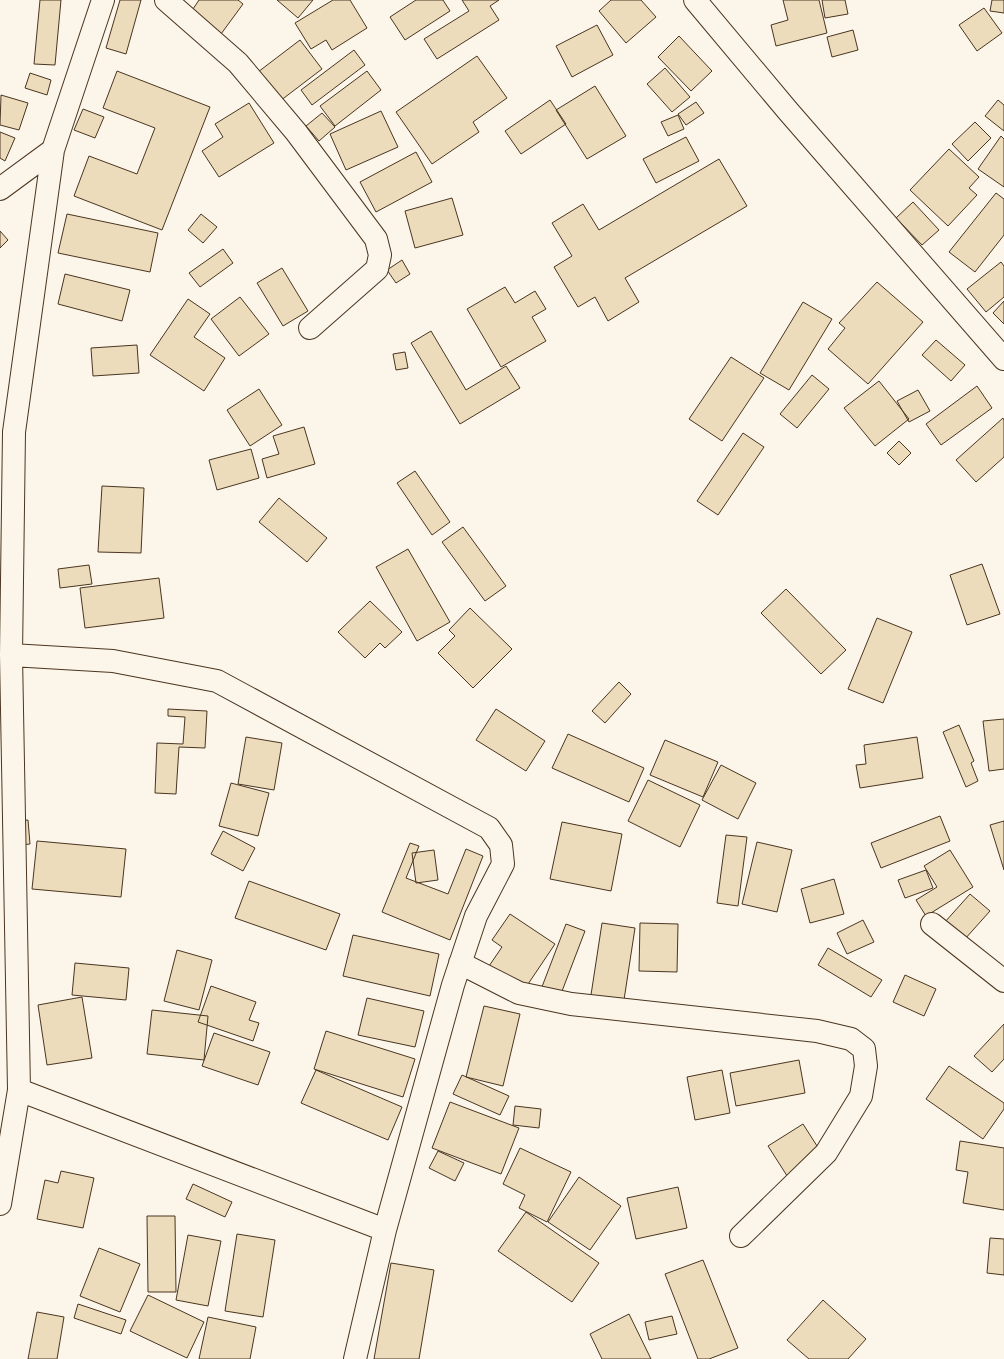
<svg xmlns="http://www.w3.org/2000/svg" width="1004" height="1359" font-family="'Fira Sans Condensed',sans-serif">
<rect width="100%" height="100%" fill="#fbf6e9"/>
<path fill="#ecdcbc" stroke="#4a3520" d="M 40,0 L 61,0 L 55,65 L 34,64 Z
M 120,0 L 141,0 L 126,54 L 106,48 Z
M 199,0 L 238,0 L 243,4 L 221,34 L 191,12 Z
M 277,0 L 313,0 L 298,18 Z
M 333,0 L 350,0 L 367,28 L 332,50 L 326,40 L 311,49 L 295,23 Z
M 416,0 L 443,0 L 450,11 L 405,40 L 390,17 Z
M 462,0 L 499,0 L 490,6 L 499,20 L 437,59 L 424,39 L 469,11 Z
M 611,0 L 641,0 L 656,17 L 626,43 L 599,11 Z
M 783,0 L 819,0 L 827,33 L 776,46 L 771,25 L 788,20 Z
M 822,0 L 845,0 L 848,14 L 825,18 Z
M 992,0 L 1004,0 L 1004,13 L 990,11 Z
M 984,8 L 1002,33 L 977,51 L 959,25 Z
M 597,25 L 613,55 L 572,77 L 556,46 Z
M 853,30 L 858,50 L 832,57 L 827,37 Z
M 679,36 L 712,71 L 691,91 L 658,57 Z
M 300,40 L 322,69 L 280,101 L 258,72 Z
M 354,50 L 365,65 L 312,105 L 301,90 Z
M 477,56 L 507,98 L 473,122 L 479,132 L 432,164 L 396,112 Z
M 665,68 L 690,97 L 672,112 L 647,84 Z
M 117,71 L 210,107 L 162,230 L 74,196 L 89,156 L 137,174 L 155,128 L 103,108 Z
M 367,71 L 381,90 L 335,126 L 320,106 Z
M 30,73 L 51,80 L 47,95 L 25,88 Z
M 595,86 L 626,136 L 587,159 L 556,110 Z
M 1,95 L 28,103 L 19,130 L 0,125 Z
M 550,100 L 566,124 L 521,154 L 505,131 Z
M 998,100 L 1004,105 L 1004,131 L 985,116 Z
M 696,102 L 704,113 L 686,125 L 678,114 Z
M 249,103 L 274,143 L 219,177 L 202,151 L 223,137 L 215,124 Z
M 83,109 L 104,117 L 95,138 L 74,130 Z
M 381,111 L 398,147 L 346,170 L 330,134 Z
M 322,113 L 335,127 L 319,141 L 306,126 Z
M 678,115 L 684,129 L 668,136 L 661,122 Z
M 975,122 L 991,138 L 968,161 L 952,144 Z
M 0,132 L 15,138 L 5,161 L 0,158 Z
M 1001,136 L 1004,139 L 1004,187 L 978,169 Z
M 686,137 L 699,161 L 656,183 L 643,159 Z
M 949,149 L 979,177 L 969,188 L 977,195 L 948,226 L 910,190 Z
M 416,152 L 432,182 L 376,212 L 360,182 Z
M 719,159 L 747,206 L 625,278 L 639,302 L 608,321 L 595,297 L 578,307 L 554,267 L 572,256 L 552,223 L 583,204 L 599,230 Z
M 996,193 L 1004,199 L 1004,235 L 975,272 L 949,252 Z
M 452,198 L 463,235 L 415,248 L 405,211 Z
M 913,202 L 939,230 L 922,245 L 896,218 Z
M 67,214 L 158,233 L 150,272 L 58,253 Z
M 201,214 L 217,227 L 203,243 L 188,230 Z
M 0,231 L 8,240 L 0,248 Z
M 223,249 L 233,263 L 200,287 L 189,273 Z
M 402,260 L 410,274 L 396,283 L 387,270 Z
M 1001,262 L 1004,266 L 1004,297 L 986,312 L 967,289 Z
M 282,268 L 308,311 L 283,326 L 257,283 Z
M 65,274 L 130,290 L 122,321 L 58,304 Z
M 877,282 L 923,322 L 868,384 L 828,349 L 845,328 L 839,323 Z
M 505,287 L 515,303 L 535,291 L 546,309 L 532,317 L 546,341 L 501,367 L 467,309 Z
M 240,297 L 269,334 L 239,356 L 211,319 Z
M 188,299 L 210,314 L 194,337 L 225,358 L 204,391 L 150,355 Z
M 1004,301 L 1004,324 L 993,313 Z
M 803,302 L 832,319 L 789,390 L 760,373 Z
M 431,331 L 466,390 L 506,366 L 520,388 L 460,424 L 411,343 Z
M 936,340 L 965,365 L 951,381 L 922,355 Z
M 137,345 L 139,373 L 93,376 L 91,348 Z
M 405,352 L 408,368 L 396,370 L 393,354 Z
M 731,357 L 764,378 L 722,441 L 689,419 Z
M 812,375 L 829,389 L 797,428 L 780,414 Z
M 879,381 L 909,419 L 875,446 L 844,408 Z
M 977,386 L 992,408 L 941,445 L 926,424 Z
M 259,389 L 282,425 L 250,446 L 227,410 Z
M 918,390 L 930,411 L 909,422 L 897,401 Z
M 1003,418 L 1004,420 L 1004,457 L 976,482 L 956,460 Z
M 304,427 L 315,464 L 267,478 L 262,459 L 279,454 L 273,436 Z
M 743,433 L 764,447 L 718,515 L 697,501 Z
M 899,441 L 911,453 L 899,465 L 887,453 Z
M 251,449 L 259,478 L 217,490 L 209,460 Z
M 415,471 L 450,522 L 432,535 L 397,483 Z
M 102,486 L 144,488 L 141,553 L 98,552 Z
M 279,498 L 327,538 L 307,562 L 259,522 Z
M 463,527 L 506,586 L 485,601 L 442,542 Z
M 408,549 L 450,622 L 417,641 L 376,567 Z
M 982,564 L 1000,614 L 967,625 L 950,575 Z
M 89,565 L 92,584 L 60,588 L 58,569 Z
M 159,578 L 164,618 L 85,628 L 80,588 Z
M 786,589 L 846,650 L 821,674 L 761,613 Z
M 370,601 L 402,632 L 385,648 L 380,643 L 365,658 L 338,632 Z
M 470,608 L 512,649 L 473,688 L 438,653 L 455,636 L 449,630 Z
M 877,618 L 912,632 L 883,703 L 848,689 Z
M 619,682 L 631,694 L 605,723 L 592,711 Z
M 168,709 L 207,711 L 205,748 L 179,747 L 176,794 L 155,793 L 157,743 L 183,744 L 185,717 L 168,716 Z
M 496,709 L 545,741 L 526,771 L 476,740 Z
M 1004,719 L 1004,769 L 989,771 L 983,721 Z
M 959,725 L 974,761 L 971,763 L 978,781 L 966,787 L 943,732 Z
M 568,734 L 644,768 L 629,802 L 552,768 Z
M 246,737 L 282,743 L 274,790 L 238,784 Z
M 917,737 L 923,778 L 860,788 L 856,765 L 866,764 L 864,745 Z
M 665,740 L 718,762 L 703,797 L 650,775 Z
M 721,765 L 756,783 L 738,819 L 702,800 Z
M 648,780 L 700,805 L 680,847 L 628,821 Z
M 231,783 L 269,793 L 258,836 L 219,826 Z
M 940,816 L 950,841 L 881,868 L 871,843 Z
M 28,820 L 30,844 L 20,845 L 17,821 Z
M 1004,821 L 1004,870 L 990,825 Z
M 562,822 L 622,834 L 611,891 L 550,879 Z
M 223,831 L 255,848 L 243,871 L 211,854 Z
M 726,835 L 747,837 L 738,906 L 717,903 Z
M 37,841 L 126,849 L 121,897 L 32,889 Z
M 757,842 L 792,850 L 777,912 L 742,904 Z
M 410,843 L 419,846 L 406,878 L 448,894 L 466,849 L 483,856 L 450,940 L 382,912 Z
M 434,850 L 438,880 L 416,883 L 412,853 Z
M 950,850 L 973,887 L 926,916 L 916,900 L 937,887 L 924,866 Z
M 926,870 L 933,888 L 905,898 L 898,880 Z
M 834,879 L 844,914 L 810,923 L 801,889 Z
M 249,881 L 340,914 L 326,950 L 235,918 Z
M 970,894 L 990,911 L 956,949 L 936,932 Z
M 510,914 L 555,944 L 522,993 L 487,969 L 502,947 L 492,940 Z
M 863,920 L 874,942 L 847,954 L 837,933 Z
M 602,923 L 635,928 L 622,1013 L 589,1008 Z
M 640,923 L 678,924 L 677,972 L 639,971 Z
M 566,924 L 585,931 L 559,999 L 540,992 Z
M 353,935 L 439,954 L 430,996 L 343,976 Z
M 828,948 L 882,980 L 871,997 L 818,965 Z
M 177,950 L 212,960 L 199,1010 L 164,1001 Z
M 75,963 L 129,968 L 126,1000 L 72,995 Z
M 905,975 L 936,989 L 924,1016 L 893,1002 Z
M 211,986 L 256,1002 L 249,1020 L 259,1023 L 253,1041 L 198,1022 Z
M 82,997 L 92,1058 L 47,1065 L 38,1005 Z
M 367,998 L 424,1011 L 415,1047 L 358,1035 Z
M 484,1006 L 520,1014 L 503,1086 L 466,1077 Z
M 152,1010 L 208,1016 L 204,1060 L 147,1054 Z
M 1004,1024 L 1004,1059 L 992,1072 L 974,1056 Z
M 326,1031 L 415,1059 L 403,1097 L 314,1069 Z
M 214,1033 L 270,1052 L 258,1085 L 202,1066 Z
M 799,1060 L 805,1093 L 736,1106 L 730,1073 Z
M 949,1066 L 1004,1103 L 1004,1109 L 983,1139 L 926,1099 Z
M 316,1070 L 402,1107 L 388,1140 L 301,1103 Z
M 722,1070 L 730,1113 L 695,1120 L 687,1077 Z
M 462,1075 L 509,1096 L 500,1115 L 453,1094 Z
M 450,1102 L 519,1128 L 501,1174 L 432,1148 Z
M 515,1106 L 541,1109 L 539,1128 L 513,1125 Z
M 803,1124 L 826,1160 L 791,1182 L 768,1146 Z
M 960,1141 L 1004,1148 L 1004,1210 L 963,1203 L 968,1172 L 956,1170 Z
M 520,1148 L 571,1172 L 547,1222 L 519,1208 L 525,1195 L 503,1184 Z
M 438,1151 L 464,1163 L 455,1181 L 429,1168 Z
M 61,1171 L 94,1178 L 83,1228 L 37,1219 L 45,1180 L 58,1183 Z
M 579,1177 L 621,1206 L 590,1250 L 548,1222 Z
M 193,1184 L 232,1202 L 225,1217 L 186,1199 Z
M 678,1187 L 687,1228 L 636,1239 L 627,1198 Z
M 526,1212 L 599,1263 L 572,1302 L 498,1251 Z
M 147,1216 L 175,1216 L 176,1292 L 148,1292 Z
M 237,1234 L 275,1240 L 263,1317 L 225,1311 Z
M 188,1235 L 221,1241 L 208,1306 L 176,1300 Z
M 990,1238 L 1004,1239 L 1004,1275 L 987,1273 Z
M 99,1248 L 140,1264 L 120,1312 L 80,1296 Z
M 703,1260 L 738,1348 L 709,1359 L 698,1359 L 665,1274 Z
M 391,1263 L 434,1270 L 419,1359 L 374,1359 Z
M 148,1295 L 204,1322 L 187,1358 L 130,1331 Z
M 823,1300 L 866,1339 L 848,1359 L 809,1359 L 787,1340 Z
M 78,1304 L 126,1320 L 121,1334 L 74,1318 Z
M 37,1312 L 64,1317 L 57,1359 L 28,1359 Z
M 629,1314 L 651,1359 L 602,1359 L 590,1334 Z
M 672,1316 L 677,1334 L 649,1340 L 645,1322 Z
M 208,1317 L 256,1327 L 250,1359 L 199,1359 Z"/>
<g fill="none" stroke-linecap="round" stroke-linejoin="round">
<defs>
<path id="minor" d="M 166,0 L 238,63 L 296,132 L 376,239 L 380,255 L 377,269 L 310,328
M 695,0 L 788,111 L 1004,359
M 0,189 L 53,150
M 11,655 L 113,661 L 217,681 L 489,828 L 501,845 L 503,864 L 476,916 L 453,985 L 385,1230 L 355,1359
M 932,924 L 1004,981
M 460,963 L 519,993 L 571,1004 L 817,1031 L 851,1039 L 864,1049 L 866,1066 L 861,1096 L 826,1153 L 741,1236
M 19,1090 L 385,1230
M 0,1204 L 19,1090 L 11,655 L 14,432 L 53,150 L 103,0"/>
</defs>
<use href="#minor" stroke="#4a3520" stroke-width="24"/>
<use href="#minor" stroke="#fbf6e9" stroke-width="22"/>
</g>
</svg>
